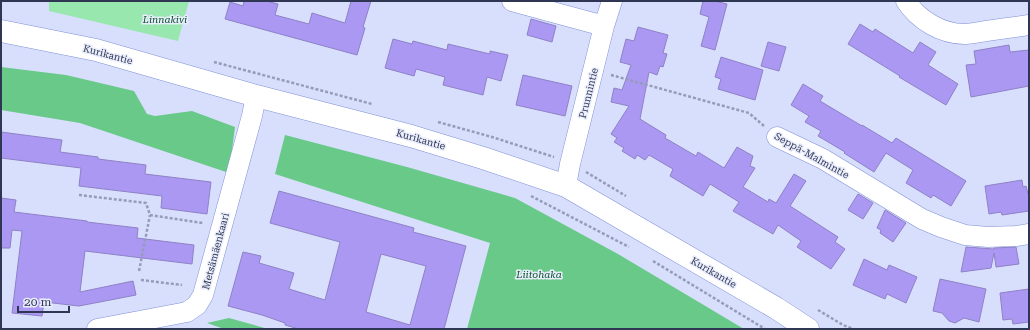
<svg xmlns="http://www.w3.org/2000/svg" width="1030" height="330" font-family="'Roboto Serif',serif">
<rect width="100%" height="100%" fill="#d7dffd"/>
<path fill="#97e7ae" d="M 49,1 L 189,1 L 178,41 L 49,11 Z"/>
<path fill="#69c988" d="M 1,67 L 66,75 L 134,91 L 147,114 L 155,116 L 192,111 L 235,127 L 229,173 L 80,123 L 1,110 Z
M 285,135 L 407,167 L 515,198 L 618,254 L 744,329 L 467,329 L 490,243 L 275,174 Z
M 229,318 L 268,329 L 224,329 L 207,323 Z"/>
<path fill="#ab98f3" stroke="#8f81c6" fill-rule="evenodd" d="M 244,1 L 266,1 L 278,4 L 275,15 L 309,24 L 312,13 L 345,23 L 351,1 L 371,1 L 363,27 L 365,28 L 357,55 L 225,19 L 230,2 L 243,6 Z
M 703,1 L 715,1 L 727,4 L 715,50 L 701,46 L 709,17 L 700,14 Z
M 531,19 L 556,26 L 552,42 L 527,35 Z
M 860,24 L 873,32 L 875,29 L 913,53 L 920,42 L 936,52 L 928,65 L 958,84 L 946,105 L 899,77 L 900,76 L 848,44 Z
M 638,27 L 668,35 L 663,53 L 667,54 L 663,67 L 660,66 L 657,75 L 649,72 L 640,119 L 666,135 L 665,138 L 696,156 L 698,152 L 724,168 L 737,147 L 753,156 L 750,166 L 755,168 L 743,187 L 768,202 L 769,199 L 776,203 L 794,174 L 806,181 L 790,206 L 838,237 L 835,242 L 845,249 L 831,269 L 797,247 L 801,241 L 778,225 L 773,234 L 733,211 L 739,202 L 710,184 L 703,196 L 670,176 L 673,169 L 649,155 L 645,160 L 637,155 L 635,159 L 622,151 L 624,148 L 614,142 L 617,138 L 611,134 L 629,106 L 611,102 L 614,88 L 622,90 L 631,65 L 620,62 L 626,39 L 634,41 Z
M 393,39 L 412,44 L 413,41 L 447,50 L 448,44 L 490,54 L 490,51 L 508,55 L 501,81 L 487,77 L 483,95 L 443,85 L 445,77 L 416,69 L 414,76 L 385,68 Z
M 768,42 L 786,47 L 779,71 L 761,66 Z
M 1009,45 L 1010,52 L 1029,50 L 1029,86 L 971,97 L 966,65 L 976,64 L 974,51 Z
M 721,57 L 763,70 L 755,100 L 718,89 L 721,79 L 715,77 Z
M 523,75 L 572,86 L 565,116 L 516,105 Z
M 803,84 L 823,96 L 820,101 L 862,126 L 862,125 L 892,143 L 896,138 L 966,181 L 951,206 L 933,195 L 931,198 L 906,183 L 913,170 L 886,153 L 874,172 L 844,153 L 845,152 L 818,136 L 821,131 L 805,122 L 809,116 L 791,105 Z
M 1,132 L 62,140 L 60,152 L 98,157 L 98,159 L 146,165 L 145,174 L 211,182 L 207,214 L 161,208 L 162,196 L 79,186 L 81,168 L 1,158 Z
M 1022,180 L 1023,187 L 1026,186 L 1028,194 L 1029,194 L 1029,211 L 1002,215 L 1001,212 L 989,214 L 985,186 Z
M 279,191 L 414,228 L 413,232 L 466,246 L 444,329 L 299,329 L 285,325 L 285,323 L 262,315 L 228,306 L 243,252 L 261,256 L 259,263 L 294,273 L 289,289 L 325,300 L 340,242 L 270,223 ZM 381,254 L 426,266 L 410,325 L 366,312 Z
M 858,194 L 873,203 L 863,219 L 848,210 Z
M 1,198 L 16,200 L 14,212 L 87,221 L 87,222 L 138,228 L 137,238 L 194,245 L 192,264 L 85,251 L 80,292 L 133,281 L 136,295 L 79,306 L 44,302 L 42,316 L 12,313 L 22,231 L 12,230 L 10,248 L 1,248 Z
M 885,210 L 906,223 L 893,242 L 880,233 L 881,230 L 877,228 Z
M 966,247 L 994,249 L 994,248 L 1016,247 L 1019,264 L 996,267 L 994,253 L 991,268 L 961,272 Z
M 864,259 L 887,270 L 889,265 L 917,277 L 906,303 L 887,294 L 885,299 L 853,285 Z
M 940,279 L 986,289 L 979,322 L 964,318 L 955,323 L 949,321 L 942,313 L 933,311 Z
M 1029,289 L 1029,322 L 1013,324 L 1012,319 L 1003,320 L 1000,293 Z"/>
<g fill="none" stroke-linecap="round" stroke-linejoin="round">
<defs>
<path id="street" d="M 512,1 L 604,26
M 906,1 C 918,20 942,34 964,34 C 971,34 979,32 986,31 C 1000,29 1015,27 1029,25
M 777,137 L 823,159 L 922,219 L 941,227 L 965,235 L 988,237 L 1016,236 L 1029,234
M 566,186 L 570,164 L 604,26 L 612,1
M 97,329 L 187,312 L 197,305 L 203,295 L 252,116 L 256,96"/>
<path id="secondary" d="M 1,31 L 96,50 L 256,96 L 411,136 L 483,158 L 566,186 L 776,308 L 808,329"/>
</defs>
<use href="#street" stroke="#8091d5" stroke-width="21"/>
<use href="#secondary" stroke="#8091d5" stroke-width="23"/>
<path stroke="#949cb9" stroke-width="2.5" stroke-dasharray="3 2" stroke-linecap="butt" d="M 214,62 L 372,104
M 611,75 L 749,113 L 764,126
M 438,122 L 492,137 L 554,157
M 586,172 L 626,196
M 79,195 L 146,203 L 150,215 L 203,223
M 531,196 L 629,247
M 653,261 L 765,329
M 139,271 L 150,215
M 141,280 L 182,285
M 818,310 L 843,325 L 853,329"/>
<use href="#street" stroke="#fff" stroke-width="20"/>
<use href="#secondary" stroke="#fff" stroke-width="22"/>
</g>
<g text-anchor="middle" stroke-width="3" stroke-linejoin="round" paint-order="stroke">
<g font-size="10" font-style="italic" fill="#045128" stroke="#e9edfc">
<text x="165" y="23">Linnakivi</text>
<text x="539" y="278">Liitohaka</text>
</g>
<g font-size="10" fill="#2f3653" stroke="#e9edfc">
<text transform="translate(108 54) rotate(15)" y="4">Kurikantie</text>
<text transform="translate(588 93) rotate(-76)" y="4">Prunnintie</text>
<text transform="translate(421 139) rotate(16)" y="4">Kurikantie</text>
<text transform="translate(812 155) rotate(29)" y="4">Seppä-Malmintie</text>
<text transform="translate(215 251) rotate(-75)" y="4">Metsämäenkaari</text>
<text transform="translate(714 272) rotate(30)" y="4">Kurikantie</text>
</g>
</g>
<rect width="1030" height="330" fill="none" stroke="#2f3653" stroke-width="4"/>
<path d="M18 306v6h51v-6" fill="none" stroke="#2f3653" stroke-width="2"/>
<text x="24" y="306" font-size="12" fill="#2f3653" stroke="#e9edfc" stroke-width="3" paint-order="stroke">20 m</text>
</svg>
